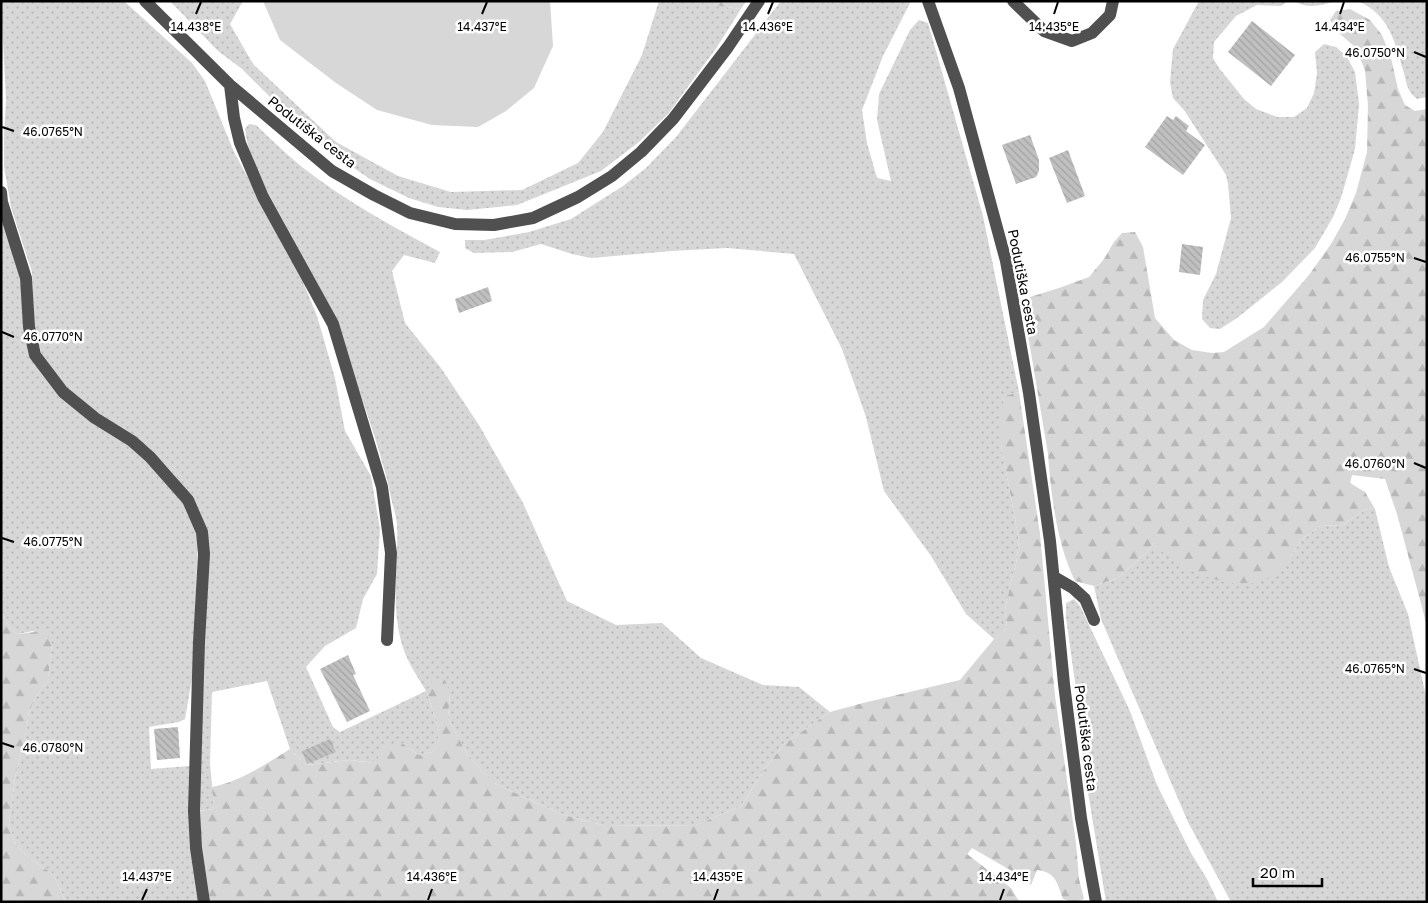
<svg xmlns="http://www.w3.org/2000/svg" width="1428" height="903" font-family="'Golos Text',sans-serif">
<defs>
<pattern id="grass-dots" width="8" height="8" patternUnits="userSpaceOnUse" patternTransform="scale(1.25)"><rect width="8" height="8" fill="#d7d7d7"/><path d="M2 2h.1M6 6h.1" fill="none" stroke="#b7b7b7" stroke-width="1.8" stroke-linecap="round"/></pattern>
<pattern id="forest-firs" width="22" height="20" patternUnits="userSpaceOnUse" patternTransform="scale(1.25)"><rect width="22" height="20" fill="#d7d7d7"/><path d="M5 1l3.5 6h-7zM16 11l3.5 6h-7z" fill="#b7b7b7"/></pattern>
<pattern id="building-back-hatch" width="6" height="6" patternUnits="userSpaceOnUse" patternTransform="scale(1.25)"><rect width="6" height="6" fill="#c0c0c0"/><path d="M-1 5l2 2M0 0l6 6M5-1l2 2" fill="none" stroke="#a3a3a3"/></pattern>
</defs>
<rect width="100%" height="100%" fill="#fff"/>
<path fill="url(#grass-dots)" d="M 1,1 L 124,1 L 192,63 L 205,81 L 234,152 L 299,272 L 317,316 L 335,378 L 345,431 L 371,476 L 380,529 L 377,574 L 363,599 L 356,628 L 325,646 L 306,667 L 333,727 L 340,732 L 426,691 C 416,674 404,657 400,637 C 391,600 399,561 397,524 C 396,516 394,509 392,502 C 389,489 387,477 383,465 C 362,388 329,315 295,243 C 278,207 249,169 245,129 L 249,124 L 256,125 C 271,139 286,154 302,167 C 344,200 393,227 440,252 L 435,263 L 404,255 L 392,271 L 405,323 L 441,368 L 479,425 L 523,503 L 567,601 L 616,625 L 662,623 L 701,658 L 763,685 L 799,687 L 830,712 L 784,744 L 762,773 L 741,806 L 696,825 L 606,826 L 561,814 L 492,782 L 467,754 L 448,718 L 450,693 L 427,692 L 437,724 L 439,742 L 432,752 L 419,755 L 402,743 L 376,763 L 350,760 L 306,765 L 290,749 L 267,681 L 212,692 L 210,763 L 214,809 L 199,811 L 207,562 L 192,496 L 172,472 L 148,447 L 101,415 L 67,389 L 42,355 L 34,329 L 32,272 L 11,207 L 4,167 L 4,133 L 6,100 Z
M 170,1 L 243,1 L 230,24 L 253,64 L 336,142 L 398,176 L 451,192 L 522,190 L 578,163 L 603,132 L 642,55 L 659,1 L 709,1 L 718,6 L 741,9 L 717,47 L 668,114 L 639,142 L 601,171 L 517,205 L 467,210 L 438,207 L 409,198 L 370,179 L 329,151 L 298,125 L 242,69 L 218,51 Z
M 781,1 L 911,1 L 883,56 L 862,110 L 867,143 L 877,178 L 891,181 L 877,120 L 879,94 L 910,30 L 919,20 L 928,23 L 983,216 L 1019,392 L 1004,396 L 1001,444 L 1019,541 L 1016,564 L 1010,586 L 1005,610 L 1007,628 L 994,639 L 966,614 L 931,556 L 884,491 L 866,417 L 842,349 L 794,254 L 727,248 L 672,251 L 591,258 L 572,254 L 541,244 L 512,252 L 474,253 L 465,248 L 465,240 L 484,240 L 529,232 L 571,219 L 623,186 L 646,168 L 676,137 Z
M 1199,1 L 1288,1 L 1281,6 L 1257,5 L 1236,16 L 1214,42 L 1213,58 L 1219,68 L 1244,99 L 1256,109 L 1277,117 L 1294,117 L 1307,108 L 1314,93 L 1317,73 L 1315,52 L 1324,44 L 1336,47 L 1347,57 L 1355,72 L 1359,104 L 1355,149 L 1341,198 L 1333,217 L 1315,248 L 1282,282 L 1237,318 L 1220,329 L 1210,328 L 1202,319 L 1203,300 L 1216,274 L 1231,218 L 1228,184 L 1226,175 L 1184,110 L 1173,98 L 1170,82 L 1173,49 Z
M 1294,1 L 1335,1 C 1321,6 1307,9 1294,1 Z
M 1358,1 L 1427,1 L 1427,97 L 1417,99 C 1407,91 1407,85 1404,73 C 1395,43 1390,15 1358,1 Z
M 1,220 L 19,273 L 33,362 L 140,453 L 182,499 L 198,533 L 193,673 L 185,719 L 179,722 L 149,727 L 151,769 L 190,766 L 200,902 L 66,902 L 53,874 L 28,857 L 15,844 L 9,823 L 15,778 L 26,732 L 29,712 L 36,697 L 48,680 L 52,643 L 33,631 L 17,634 L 7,623 L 1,611 Z
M 1368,508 L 1375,509 L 1389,567 L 1408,614 L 1427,701 L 1427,902 L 1231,902 L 1188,822 L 1101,619 L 1094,586 L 1118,578 L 1146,553 L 1155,542 L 1154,546 L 1166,554 L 1291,556 L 1301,540 L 1320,526 L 1342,525 Z
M 1074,599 L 1080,606 L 1130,711 L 1157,785 L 1191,853 L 1207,879 L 1218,902 L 1106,902 L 1084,768 L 1076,689 L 1066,618 L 1066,603 Z"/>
<path fill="url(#forest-firs)" d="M 709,1 L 746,1 L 741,9 L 718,6 Z
M 1350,9 L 1370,20 L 1382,35 L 1391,58 L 1398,89 L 1405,105 L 1415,111 L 1427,109 L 1427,626 L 1397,514 L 1385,479 L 1352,475 L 1350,483 L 1365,492 L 1375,509 L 1368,508 L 1342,525 L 1320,526 L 1301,540 L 1291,556 L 1275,575 L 1254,583 L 1227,583 L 1197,574 L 1179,564 L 1154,546 L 1154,543 L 1146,553 L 1118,578 L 1094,586 L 1075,581 C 1057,544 1051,496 1048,454 L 1025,317 L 1030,297 L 1059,288 L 1089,277 L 1104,259 L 1114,242 L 1122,233 L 1135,232 L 1143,247 L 1155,318 L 1174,340 L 1192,350 L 1212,353 L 1224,352 L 1264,327 L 1309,275 L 1331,244 L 1345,219 L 1356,193 L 1367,152 L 1368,106 L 1365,70 L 1355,47 L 1339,33 L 1330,20 L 1336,11 Z
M 1019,392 L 1040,534 L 1055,696 L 1076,843 L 1079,879 L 1084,899 L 1074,902 L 1063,899 C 1057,883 1056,872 1037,870 L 1031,885 L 1017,874 L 972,848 L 967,854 L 1011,888 L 1017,898 L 1020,902 L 209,902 L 203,872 L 199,811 L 214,809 L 212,787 C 241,781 266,764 290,749 L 306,765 L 350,760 L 375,763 L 385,746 L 402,743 L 419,755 L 432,752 L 439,742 L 437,724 L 427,692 L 434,678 L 445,680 L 450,693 L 448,718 L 467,754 L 492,782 L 561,814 L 606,826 L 696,825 L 741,806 L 762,773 L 784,744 L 830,712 L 863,703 L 960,680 L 994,639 L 1007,628 L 1005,610 L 1010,586 L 1016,564 L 1019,541 L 1001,444 L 1000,420 L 1004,396 Z
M 1,611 L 7,623 L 17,634 L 44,631 L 52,643 L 48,680 L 36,697 L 29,712 L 26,732 L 15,778 L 9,823 L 15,844 L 28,857 L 53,874 L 66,902 L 1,902 Z"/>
<path fill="#d7d7d7" d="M 263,1 L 550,1 L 553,46 L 534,88 L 506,111 L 478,127 L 432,125 L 377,110 L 336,83 L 280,40 Z"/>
<path fill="url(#building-back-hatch)" d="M 1252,21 L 1295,55 L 1271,86 L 1228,52 Z
M 1167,116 L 1173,120 L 1176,116 L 1189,126 L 1186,131 L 1205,145 L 1183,175 L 1145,147 Z
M 1030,135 L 1039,160 L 1039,171 L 1036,177 L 1016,184 L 1002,145 Z
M 1068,150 L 1085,196 L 1067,203 L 1049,158 Z
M 1182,244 L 1203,247 L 1200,275 L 1179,272 Z
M 488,287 L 492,301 L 459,313 L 455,299 Z
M 348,655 L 356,674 L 353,675 L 370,711 L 347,722 L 320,669 Z
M 178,727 L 180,758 L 157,760 L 154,729 Z
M 330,739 L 336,752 L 307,764 L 302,751 Z"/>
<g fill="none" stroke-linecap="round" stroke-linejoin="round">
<path stroke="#505050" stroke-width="12" d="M 145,1 L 230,85 L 332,171 L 374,195 L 410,213 L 455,224 L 494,225 L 533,218 L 578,197 L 612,176 L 641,152 L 673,119 L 728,47 L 759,1
M 928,1 L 959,88 L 1006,261 L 1029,393 L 1050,541 L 1064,684 L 1081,818 L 1096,902
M 1013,1 L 1044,31 L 1072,41 L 1092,33 L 1110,15 L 1113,1
M 230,85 L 234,118 L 240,143 L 263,197 L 333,324 L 382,487 L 391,553 L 387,640
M 1,192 L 2,202 L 26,278 L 29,327 L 35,355 L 63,392 L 95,418 L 132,441 L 150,457 L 188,500 L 202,532 L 204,554 L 199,642 L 194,811 L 196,848 L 204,902
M 1054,577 L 1073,588 L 1085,599 L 1094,620"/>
</g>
<path fill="none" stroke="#000" stroke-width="2" d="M 196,14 L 201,2M 482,14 L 487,2M 768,14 L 773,2M 1054,14 L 1058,2M 1340,14 L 1344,2M 1414,52 L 1426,57M 2,127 L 14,131M 1414,258 L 1426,262M 2,332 L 14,337M 1414,463 L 1426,468M 2,538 L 14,542M 1414,669 L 1426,673M 2,743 L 14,747M 142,900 L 147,889M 428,900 L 432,889M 714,900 L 718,889M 1000,900 L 1004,889"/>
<g text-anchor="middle" stroke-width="5" stroke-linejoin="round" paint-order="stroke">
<g font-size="14" fill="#000" stroke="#fff">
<text transform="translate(312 132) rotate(38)" y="5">Podutiška cesta</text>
<text transform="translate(1023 282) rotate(79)" y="5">Podutiška cesta</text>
<text transform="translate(1086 738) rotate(83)" y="5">Podutiška cesta</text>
</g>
</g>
<g font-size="12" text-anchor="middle" fill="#000" stroke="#fff" stroke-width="5" stroke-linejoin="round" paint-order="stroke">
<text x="482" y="31">14.437°E</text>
<text x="768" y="31">14.436°E</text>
<text x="1054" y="31">14.435°E</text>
<text x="1340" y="31">14.434°E</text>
<text x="196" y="31">14.438°E</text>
<text x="1375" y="57">46.0750°N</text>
<text x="53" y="136">46.0765°N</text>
<text x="1375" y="262">46.0755°N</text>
<text x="53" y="341">46.0770°N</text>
<text x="1375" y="468">46.0760°N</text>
<text x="53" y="546">46.0775°N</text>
<text x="1375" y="673">46.0765°N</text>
<text x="53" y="752">46.0780°N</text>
<text x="147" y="881">14.437°E</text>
<text x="432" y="881">14.436°E</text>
<text x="718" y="881">14.435°E</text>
<text x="1004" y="881">14.434°E</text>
</g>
<rect width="1428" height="903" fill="none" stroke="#000000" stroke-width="5"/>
<path d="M1253 878v8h69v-8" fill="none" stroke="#000000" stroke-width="2.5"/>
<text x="1260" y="878" font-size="15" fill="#000000" stroke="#ffffff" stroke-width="4" paint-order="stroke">20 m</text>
</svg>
